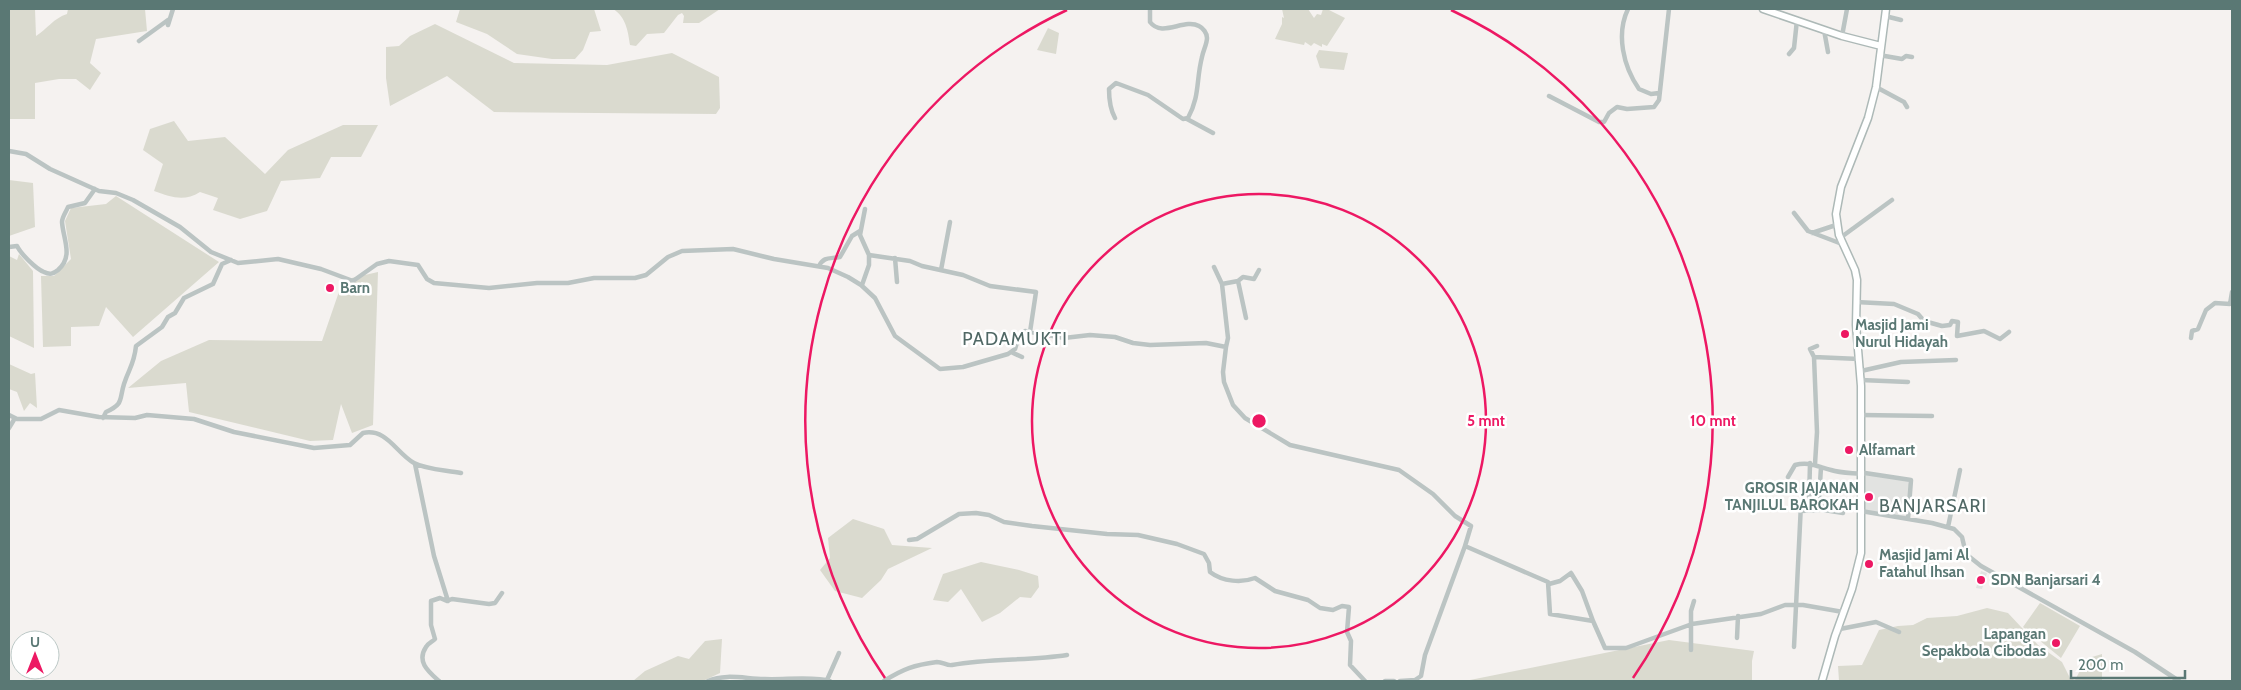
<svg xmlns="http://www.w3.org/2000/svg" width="2241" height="690" font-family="Cabin,sans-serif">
<rect width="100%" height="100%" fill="#f5f2f0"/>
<path fill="#e2e3e1" d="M 1865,474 L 1908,480 L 1910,489 L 1907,518 L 1863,510 L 1862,476 Z
M 1981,571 L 1987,573 L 1982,589 L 1976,588 Z"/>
<path fill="#dadacf" d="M 9,9 L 35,9 L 36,36 C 47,29 54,18 67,14 L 68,9 L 145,9 L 147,31 L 96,39 L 90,63 L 101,73 L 90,90 L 76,79 L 59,79 L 35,83 L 35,119 L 9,119 Z
M 460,9 L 594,9 L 601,31 L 590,32 L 583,50 L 575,59 L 552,59 L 517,54 L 487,34 L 456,22 Z
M 613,9 L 720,9 L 699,23 L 683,23 L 684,16 L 682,13 L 678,15 L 664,33 L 647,34 L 636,46 L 630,45 C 628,31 626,17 613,9 Z
M 1282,9 L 1308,9 L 1314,18 L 1317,14 L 1321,15 L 1323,9 L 1327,9 L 1345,18 L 1327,46 L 1322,44 L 1322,47 L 1314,43 L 1311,46 L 1305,42 L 1304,45 L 1275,39 L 1282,24 L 1282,17 L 1284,18 Z
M 435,24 L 514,63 L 607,65 L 672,53 L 719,77 L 720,108 L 716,114 L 494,112 L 447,76 L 390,106 L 386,78 L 386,47 L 399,46 L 410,36 Z
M 1048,28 L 1059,33 L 1056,54 L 1037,50 Z
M 1319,50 L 1348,53 L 1344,70 L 1320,68 L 1316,56 Z
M 174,121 L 188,141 L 225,137 L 265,174 L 288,150 L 343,125 L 378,125 L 361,157 L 331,157 L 320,178 L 281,181 L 267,211 L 240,219 L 213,210 L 218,198 L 200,192 C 184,202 171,197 154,191 L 163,164 L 143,150 L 150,129 Z
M 9,180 L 33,183 L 35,227 L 9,236 Z
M 116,196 L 219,262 L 133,337 L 106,307 L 99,326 L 71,327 L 71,346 L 43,347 L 41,276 L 54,276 L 71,259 L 65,221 L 71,208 L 106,204 Z
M 19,254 L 33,271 L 34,348 L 9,336 L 9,256 L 17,260 Z
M 378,272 L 373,425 L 352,433 L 341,404 L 333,440 L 310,441 L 189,412 L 186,383 L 128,388 L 161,361 L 209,340 L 322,341 L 343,280 Z
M 9,364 L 31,374 L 35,373 L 37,408 L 30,403 L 24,411 L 17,392 L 9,389 Z
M 853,519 L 884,529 L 892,545 L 932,548 L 888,569 L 881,580 L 862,598 L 835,591 L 820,570 L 830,558 L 828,538 Z
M 981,562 L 1019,570 L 1038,576 L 1039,587 L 1031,598 L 1020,597 L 1000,613 L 982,622 L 961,589 L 948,602 L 933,600 L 943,574 Z
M 2040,603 L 2080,626 L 2061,658 L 2023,627 Z
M 1987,608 L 2008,613 L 2038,645 L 2062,662 L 2070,678 L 2075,680 L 2083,665 L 2089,663 L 2092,657 L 2102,654 L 2102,681 L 1839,681 L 1838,666 L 1862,665 L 1879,630 L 1898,626 L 1913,625 L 1927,618 L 1957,616 Z
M 722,639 L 720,673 L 703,681 L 633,681 L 645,671 L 678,656 L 689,659 L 705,641 Z
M 1669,640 L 1754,651 L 1752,661 L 1752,681 L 1465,681 Z"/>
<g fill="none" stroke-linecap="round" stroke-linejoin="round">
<defs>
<path id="secondary" d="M 1763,9 L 1842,36 L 1881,46
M 1822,681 L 1835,636 L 1852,589 L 1861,553 L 1861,386 L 1856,325 L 1857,280 L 1855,270 L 1839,235 L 1836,214 L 1841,187 L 1868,118 L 1876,87 L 1886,9"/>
</defs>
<use href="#secondary" stroke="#adb9b7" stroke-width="9"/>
<path stroke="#bbc4c3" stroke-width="4.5" d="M 1628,9 C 1616,34 1623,66 1639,89 L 1651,94 L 1659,93
M 1885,16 L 1901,20
M 168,25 L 173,9
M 1824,30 L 1828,52
M 1842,36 L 1847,9
M 139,41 L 168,20
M 1789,54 L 1794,48 L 1797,20
M 1879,55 L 1902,59 L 1906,56 L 1912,57
M 1876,87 L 1904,102 L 1907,107
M 1549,96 L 1599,122 L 1604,122 L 1609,113 L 1617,107 L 1627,109 L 1654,107 L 1659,100 L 1669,9
M 1115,118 C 1110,109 1109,100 1109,89 L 1116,83 L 1148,95 L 1183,119 L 1188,118 C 1200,96 1196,80 1202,57 C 1203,51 1207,44 1207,38 C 1207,33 1203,28 1199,26 C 1184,18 1162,38 1150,22 L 1150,9
M 1187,119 L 1213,133
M 9,151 L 26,154 L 50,169 L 99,191 L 116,193 L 133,200 L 180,227 L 211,252 L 238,263 L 278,259 L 321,269 L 353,281 L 377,264 L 389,261 L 418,265 L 427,279 L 434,283 L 489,288 L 537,283 L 568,283 L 594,278 L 635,278 L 646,275 L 668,257 L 682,251 L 733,249 L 774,259 L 828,268 L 848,277 L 861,285 L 875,298 L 895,336 L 940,369 L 963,367 L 1008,354 L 1015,349 L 1019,336 L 1025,331 L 1064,338 L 1090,335 L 1115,337 L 1133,343 L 1150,345 L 1206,343 L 1226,347 L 1223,372 L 1224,382 L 1233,405 L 1245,418 L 1290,445 L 1399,470 L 1433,494 L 1455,516 L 1471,526 L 1465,546 L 1548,582 L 1550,614 L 1593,621 L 1605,648 L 1626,648 L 1692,624 L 1761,614 L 1785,605 L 1803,605 L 1843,612
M 1794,213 L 1808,231 L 1842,244
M 1812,233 L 1836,225
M 1840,238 L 1892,200
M 9,247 L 17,246 C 21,254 36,269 44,272 C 50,275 53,274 58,270 C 74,256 63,239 62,222 C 62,217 66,212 68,207 L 85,203 L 95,189
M 869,255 L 910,261 L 922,266 L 963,275 L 990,286 L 1036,292 L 1030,332
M 895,258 L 897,282
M 819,266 C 824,256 830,259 840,257 L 852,236 L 860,231
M 1214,267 L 1222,284 L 1228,338 L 1226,347
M 941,270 L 950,222
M 1238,281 L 1246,318
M 1222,284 L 1238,281 L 1243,277 L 1254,279 L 1259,270
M 862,285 L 869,265 L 869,255 L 860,235 L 865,209
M 1856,302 L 1894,304 L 1918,314 L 1924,321 L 1942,326 L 1950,325 L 1952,321 L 1958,322 L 1957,336 L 1984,331 L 2000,339 L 2009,332
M 2191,338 L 2192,331 L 2198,329 L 2206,310 L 2215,303 L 2230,304 L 2232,292
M 1011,352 L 1022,357
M 1814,357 L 1810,349 L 1817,346
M 1861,371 L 1901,362 L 1956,360
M 1861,380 L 1908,382
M 9,415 L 17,419 L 41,419 L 59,410 L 99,417 L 135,418 L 147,415 L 194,419 L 234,432 L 314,448 L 350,445 L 363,433 C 387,428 396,453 414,463 C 427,470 447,470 461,473
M 1861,415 L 1932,416
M 103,418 L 106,412 C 124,404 119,400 124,384 C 129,368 134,365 136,346 L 162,327 L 168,317 L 175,313 L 184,298 L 213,284 L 222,264 L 231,260
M 9,428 L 15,418
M 415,464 L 434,556 L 448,601
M 1815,464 L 1817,432 L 1814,357 L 1859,359
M 1860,476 L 1865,473 L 1911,480 L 1908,519
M 1788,477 L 1795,465 C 1809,461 1818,467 1831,470 C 1840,473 1851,473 1860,474
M 1819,501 L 1824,510 L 1843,513
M 1809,502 L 1819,500 L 1821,467
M 1801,511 L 1819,510 L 1822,508
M 1861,511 L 1932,523 L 1954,529 L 1962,537 L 1966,554 L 1981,566 L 2135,652 L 2179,681
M 1948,527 L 1960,470
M 909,540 L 917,539 L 959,514 L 976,513 L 989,515 L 1004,522 L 1032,526 L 1107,534 L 1138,535 L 1177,544 L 1204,554 L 1209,563 L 1210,572 C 1223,582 1242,583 1255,578 L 1275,591 L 1308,600 L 1320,608 L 1333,610 L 1342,606 L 1349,607 L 1347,632 L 1351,641 L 1350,665 L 1365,681
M 1549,584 L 1560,581 L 1571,573 L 1582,591 L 1593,621
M 1839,632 L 1840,629 L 1876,622 L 1899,632
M 1737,638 L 1738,616
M 1794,647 L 1801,504 L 1809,502 L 1810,463
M 1691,650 L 1691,611 L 1694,601
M 827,680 L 839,653
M 439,681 C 429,672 416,662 426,647 C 428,643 432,642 435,639 L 431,625 L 431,601 L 440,598 L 447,601 L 452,599 L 489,604 L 495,603 L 502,593
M 708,681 C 726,673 746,679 765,679 C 782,680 816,676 830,681
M 884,681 C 903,669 914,665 937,662 C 943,662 947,666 952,665 C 991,658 1029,661 1067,655
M 1385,681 L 1394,681
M 1400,681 L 1415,680 L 1421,676 L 1425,655 L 1465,546"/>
<use href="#secondary" stroke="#fff" stroke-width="6"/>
</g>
<g fill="none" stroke="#ed1863" stroke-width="2.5">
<circle cx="1259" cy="421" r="227"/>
<path d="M885 678A454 454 0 0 1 1067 10M1451 10A454 454 0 0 1 1633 678"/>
</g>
<g fill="#ed1863" stroke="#fff" stroke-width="2">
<circle cx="330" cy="288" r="5"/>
<circle cx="1845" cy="334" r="5"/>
<circle cx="1849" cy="450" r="5"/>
<circle cx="1869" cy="497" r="5"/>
<circle cx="1869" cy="564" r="5"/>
<circle cx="1981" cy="580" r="5"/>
<circle cx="2056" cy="643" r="5"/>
</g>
<g text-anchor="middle" stroke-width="5" stroke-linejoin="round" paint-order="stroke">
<g font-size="15" font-weight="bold" fill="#5a7874" stroke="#fff" text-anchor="start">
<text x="340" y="293">Barn</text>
<text x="1855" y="330">Masjid Jami<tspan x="1855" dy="17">Nurul Hidayah</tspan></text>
<text x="1859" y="455">Alfamart</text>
<text x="1859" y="493" text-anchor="end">GROSIR JAJANAN<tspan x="1859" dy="17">TANJILUL BAROKAH</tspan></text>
<text x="1879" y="560">Masjid Jami Al<tspan x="1879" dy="17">Fatahul Ihsan</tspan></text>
<text x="1991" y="585">SDN Banjarsari 4</text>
<text x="2046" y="639" text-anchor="end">Lapangan<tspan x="2046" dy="17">Sepakbola Cibodas</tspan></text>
</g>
<g font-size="18" letter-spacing="1" fill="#506865" stroke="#fff">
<text x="1015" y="345">PADAMUKTI</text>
<text x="1933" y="512">BANJARSARI</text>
</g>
</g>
<circle cx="1259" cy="421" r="8" fill="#ed1863" stroke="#fff" stroke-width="2.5"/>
<g font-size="15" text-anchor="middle" font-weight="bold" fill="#ed1863" stroke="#fff" stroke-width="5" stroke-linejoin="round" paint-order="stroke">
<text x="1486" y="426">5 mnt</text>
<text x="1713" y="426">10 mnt</text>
</g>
<rect width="2241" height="690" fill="none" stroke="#5a7874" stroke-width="20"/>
<g transform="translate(35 655)"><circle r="24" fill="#ffffff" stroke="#bdc9c7"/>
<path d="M0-4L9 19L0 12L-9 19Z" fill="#ed1863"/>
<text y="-8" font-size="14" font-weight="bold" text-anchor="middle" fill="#5a7874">U</text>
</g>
<path d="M2071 670v8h114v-8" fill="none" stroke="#5a7874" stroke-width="2.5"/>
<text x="2078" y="670" font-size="15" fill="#5a7874" stroke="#ffffff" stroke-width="4" paint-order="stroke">200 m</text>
</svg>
